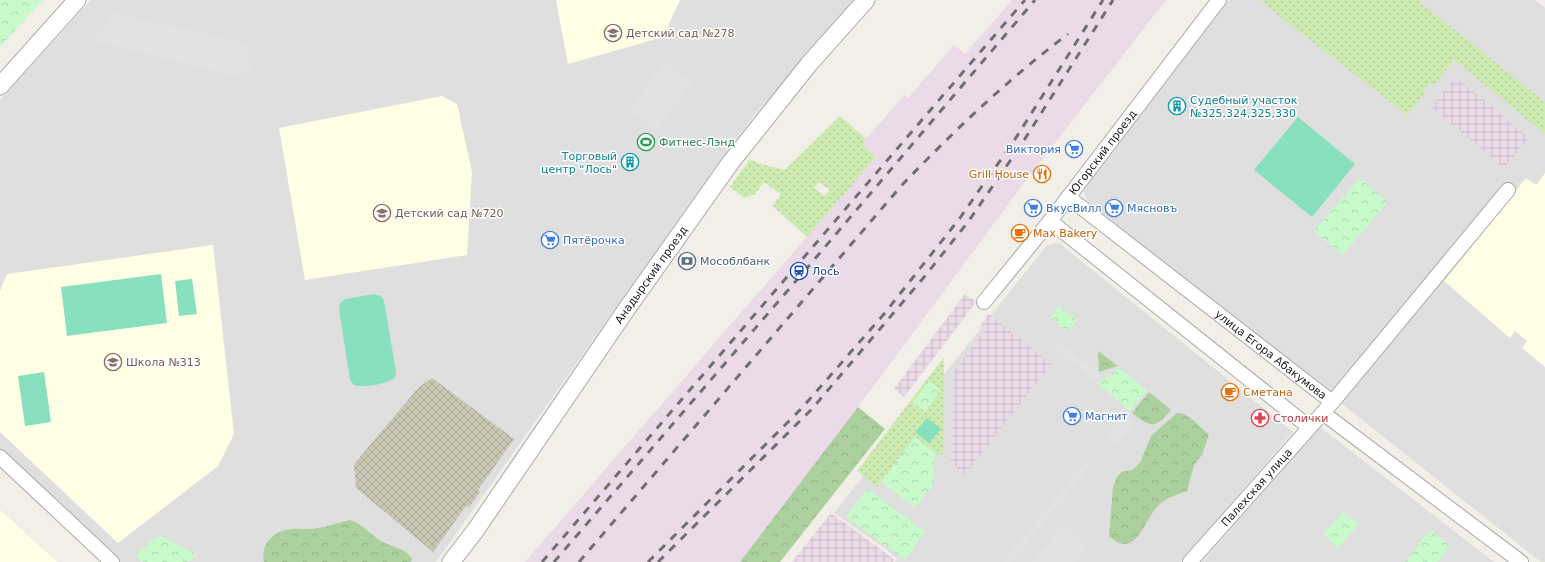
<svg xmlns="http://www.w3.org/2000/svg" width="1545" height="562" font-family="'DejaVu Sans',sans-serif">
<defs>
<pattern id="industrial-grid" width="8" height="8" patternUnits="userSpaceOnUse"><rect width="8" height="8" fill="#ebdbe8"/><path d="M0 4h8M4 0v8" fill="none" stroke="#c9bcc7"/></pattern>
<pattern id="construction-cross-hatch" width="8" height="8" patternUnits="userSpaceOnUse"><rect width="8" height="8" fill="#c7c7b4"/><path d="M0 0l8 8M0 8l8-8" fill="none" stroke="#abab9a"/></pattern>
<pattern id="grass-dots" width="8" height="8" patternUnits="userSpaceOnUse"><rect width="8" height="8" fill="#cdebb0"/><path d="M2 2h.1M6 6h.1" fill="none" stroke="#b0c997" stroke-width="1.8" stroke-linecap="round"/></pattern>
<pattern id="forest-crowns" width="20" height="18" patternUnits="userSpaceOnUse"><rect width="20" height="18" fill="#add19e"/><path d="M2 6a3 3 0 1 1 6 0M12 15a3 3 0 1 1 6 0" fill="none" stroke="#95b388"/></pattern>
<pattern id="park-crowns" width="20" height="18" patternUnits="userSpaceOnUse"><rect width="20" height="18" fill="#c8facc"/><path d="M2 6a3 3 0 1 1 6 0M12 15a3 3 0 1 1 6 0" fill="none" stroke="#acd6af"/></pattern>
</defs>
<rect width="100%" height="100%" fill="#f2efe9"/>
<path fill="#e0dfdf" d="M 91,0 L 855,0 L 752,118 L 714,169 L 436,562 L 120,562 L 0,451 L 0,100 Z
M 1229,0 L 1535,0 L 1545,8 L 1545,562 L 1541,562 L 1087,201 L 1082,186 Z
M 1059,243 L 1293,432 L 1180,562 L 895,562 L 897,559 L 886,549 L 834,513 L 1047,245 Z
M 1320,427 L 1494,562 L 1202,562 Z"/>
<path fill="url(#industrial-grid)" d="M 1456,77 L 1529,138 L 1504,168 L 1431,107 Z
M 965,294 L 976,302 L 904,397 L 894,389 Z
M 989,314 L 1051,364 L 965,475 L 951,463 L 954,371 L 985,330 L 980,326 Z
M 831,513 L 895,560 L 893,562 L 792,562 Z"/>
<path fill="#ffffe5" d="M 556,0 L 680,0 L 663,37 L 568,64 Z
M 442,96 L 457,104 L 472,172 L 467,255 L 305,280 L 279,128 Z
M 1545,173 L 1545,367 L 1522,348 L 1527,341 L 1515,331 L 1510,338 L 1444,281 L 1526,178 L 1536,185 Z
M 213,245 L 234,434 L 218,466 L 118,543 L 0,432 L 0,291 L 7,274 Z
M 0,510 L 57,562 L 0,562 Z"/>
<path fill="#ebdbe8" d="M 1012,0 L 1166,0 L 1030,175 L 743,562 L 525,562 L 876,157 L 862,144 L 904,95 L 908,98 L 954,45 L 965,54 Z"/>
<path fill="url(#construction-cross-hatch)" d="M 432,378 L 514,439 L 478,490 L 480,492 L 469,507 L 466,506 L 433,552 L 356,488 L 354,464 L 419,387 Z"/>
<path fill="url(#grass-dots)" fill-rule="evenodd" d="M 1260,0 L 1417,0 L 1545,102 L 1545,134 L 1454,60 L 1433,86 L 1430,83 L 1423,91 L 1425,93 L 1407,115 C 1358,76 1308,40 1260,0 Z
M 840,116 L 866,139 L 862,144 L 876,157 L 807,237 L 773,206 L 781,194 L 764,182 L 755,194 L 744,198 L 730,187 L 750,159 L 757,163 L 785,170 ZM 819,182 L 830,190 L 825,196 L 814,188 Z
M 944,357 L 943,454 L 935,453 L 915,437 L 877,487 L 857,471 Z"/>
<path fill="url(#forest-crowns)" d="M 1098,351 L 1118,366 L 1099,372 Z
M 1149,392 L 1171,410 C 1155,429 1151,428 1132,413 Z
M 858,407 L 885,429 L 780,562 L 740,562 Z
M 1177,413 C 1192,414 1197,426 1209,434 L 1202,455 L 1194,465 L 1187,491 C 1179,494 1168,497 1161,503 C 1144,516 1138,562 1109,536 L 1113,487 L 1117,477 L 1122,472 L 1132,470 L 1140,463 L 1151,436 Z
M 350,520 C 364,525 368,532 379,540 C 391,548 404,546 412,559 L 411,562 L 264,562 C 260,544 274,530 292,529 C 300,528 309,530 317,528 C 329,527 339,522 350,520 Z"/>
<path fill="url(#park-crowns)" d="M 0,0 L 43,0 L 0,47 Z
M 1360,178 L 1388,202 L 1342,255 L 1314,231 Z
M 1059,306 L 1077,320 L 1067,331 L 1050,318 Z
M 1119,368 L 1147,390 L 1130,411 L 1097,383 Z
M 929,381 L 941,390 L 925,412 L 913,402 Z
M 915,437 L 935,453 L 933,485 L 915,508 L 881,482 Z
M 867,489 L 925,532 L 905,560 L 846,517 Z
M 1343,511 L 1359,524 L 1338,548 L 1323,534 Z
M 1430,530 L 1450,545 L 1438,562 L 1406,562 Z
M 159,535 L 196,554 L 188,562 L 143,562 L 135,555 Z"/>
<path fill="#88e0be" d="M 1298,117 L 1355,164 L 1312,217 L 1254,170 Z
M 161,274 L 167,323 L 67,336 L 61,287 Z
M 192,279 L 197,314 L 179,316 L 175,281 Z
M 374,294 L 381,296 L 384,301 L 396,372 L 395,378 C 385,384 366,388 354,385 L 350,380 L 339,309 L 340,303 L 345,299 Z
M 44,372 L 51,422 L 25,426 L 18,376 Z
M 927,418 L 941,429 L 929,443 L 915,432 Z"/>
<path fill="#e2e2e2" d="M 114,13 L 246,43 L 251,68 L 234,75 L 93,41 Z
M 663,62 L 692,82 L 657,131 L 629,111 Z
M 1059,342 L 1102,376 L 1097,382 L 1054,347 Z
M 1125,414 L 1135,423 L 1115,445 L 1105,436 Z
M 1085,462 L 1090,466 L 1012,562 L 1003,562 Z
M 1063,525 L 1088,546 L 1075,562 L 1032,562 Z"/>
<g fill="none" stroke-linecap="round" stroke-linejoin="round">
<defs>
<g id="minor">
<path id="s1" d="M 1068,197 L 1332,402"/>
<path d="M 1050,221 L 1309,427"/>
<path id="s2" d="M 984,302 L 1050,221 L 1219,0"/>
<path d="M 1323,413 L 1521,562"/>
<path d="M 0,457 L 112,562"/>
<path id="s3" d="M 1190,562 L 1335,399 L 1508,190"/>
</g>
<g id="tertiary">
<path d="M 0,86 L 77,0"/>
<path id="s4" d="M 451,562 L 475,531 L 626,310 L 731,162 L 809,64 L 866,0"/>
</g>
</defs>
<use href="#minor" stroke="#a9a9a9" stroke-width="16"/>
<use href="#tertiary" stroke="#a9a9a9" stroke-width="19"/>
<use href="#minor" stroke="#fff" stroke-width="14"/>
<use href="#tertiary" stroke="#fff" stroke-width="17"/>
<path stroke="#707070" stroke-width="3" stroke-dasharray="8 8" stroke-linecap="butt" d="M 542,562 L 1025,0
M 554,562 L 802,274 L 1035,0
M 579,562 L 902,185 C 953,132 1008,79 1068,34
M 648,562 L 802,408 L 884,314 L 960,218 L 980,189 L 1012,144 L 1103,0
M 658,562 L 811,410 L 925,276 L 968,222 L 1021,145 L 1113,0"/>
</g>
<defs>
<symbol id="school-ring" viewBox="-11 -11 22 22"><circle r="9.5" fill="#fff" stroke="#8d6e63" stroke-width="1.5"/><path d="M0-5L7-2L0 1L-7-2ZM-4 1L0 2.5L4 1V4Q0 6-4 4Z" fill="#8d6e63"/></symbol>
<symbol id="building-ring" viewBox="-11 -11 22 22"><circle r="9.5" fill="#fff" stroke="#0f9aa8" stroke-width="1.5"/><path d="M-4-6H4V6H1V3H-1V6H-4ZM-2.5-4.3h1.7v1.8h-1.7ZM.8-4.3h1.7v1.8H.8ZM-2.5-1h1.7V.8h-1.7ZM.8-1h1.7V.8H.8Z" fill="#0f9aa8"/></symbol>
<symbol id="stadium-ring" viewBox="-11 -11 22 22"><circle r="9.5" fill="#fff" stroke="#2e9e5b" stroke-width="1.5"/><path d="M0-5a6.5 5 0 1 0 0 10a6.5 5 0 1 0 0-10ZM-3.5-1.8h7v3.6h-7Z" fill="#2e9e5b"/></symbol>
<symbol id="supermarket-ring" viewBox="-11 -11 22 22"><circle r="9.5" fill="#fff" stroke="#3f7fe0" stroke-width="1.5"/><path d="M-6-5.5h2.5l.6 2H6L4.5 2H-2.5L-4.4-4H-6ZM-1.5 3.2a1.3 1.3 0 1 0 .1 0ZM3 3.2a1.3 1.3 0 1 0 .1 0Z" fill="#3f7fe0"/></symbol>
<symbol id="restaurant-ring" viewBox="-11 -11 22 22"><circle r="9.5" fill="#fff" stroke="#e8710a" stroke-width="1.5"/><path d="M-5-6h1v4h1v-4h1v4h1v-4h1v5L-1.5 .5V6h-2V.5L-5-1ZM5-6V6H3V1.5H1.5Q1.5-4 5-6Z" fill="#e8710a"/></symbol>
<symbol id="cafe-ring" viewBox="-11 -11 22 22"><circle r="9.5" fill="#fff" stroke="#e8710a" stroke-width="1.5"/><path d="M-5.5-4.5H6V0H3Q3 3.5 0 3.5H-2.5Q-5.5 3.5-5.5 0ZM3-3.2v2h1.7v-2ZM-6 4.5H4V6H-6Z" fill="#e8710a"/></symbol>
<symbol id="bank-ring" viewBox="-11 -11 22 22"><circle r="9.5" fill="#fff" stroke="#5c6f8a" stroke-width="1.5"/><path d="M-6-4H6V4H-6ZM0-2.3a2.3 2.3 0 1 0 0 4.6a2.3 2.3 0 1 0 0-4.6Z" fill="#5c6f8a"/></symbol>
<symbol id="station-ring" viewBox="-11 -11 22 22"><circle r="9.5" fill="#fff" stroke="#1a4fb4" stroke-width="1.5"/><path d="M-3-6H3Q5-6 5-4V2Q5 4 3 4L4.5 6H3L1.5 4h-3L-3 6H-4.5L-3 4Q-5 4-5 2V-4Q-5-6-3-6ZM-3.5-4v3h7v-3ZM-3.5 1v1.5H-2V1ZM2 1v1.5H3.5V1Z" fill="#1a4fb4"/></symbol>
<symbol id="pharmacy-ring" viewBox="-11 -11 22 22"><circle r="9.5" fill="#fff" stroke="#e0444e" stroke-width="1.5"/><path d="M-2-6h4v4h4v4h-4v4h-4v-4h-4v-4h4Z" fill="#e0444e"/></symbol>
</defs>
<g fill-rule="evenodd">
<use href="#school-ring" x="603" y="23" width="20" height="20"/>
<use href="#building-ring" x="1167" y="96" width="20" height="20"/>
<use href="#stadium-ring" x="636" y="132" width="20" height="20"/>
<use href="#supermarket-ring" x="1064" y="139" width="20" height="20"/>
<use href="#building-ring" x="620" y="152" width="20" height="20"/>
<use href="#restaurant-ring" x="1032" y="164" width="20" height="20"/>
<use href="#supermarket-ring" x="1023" y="198" width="20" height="20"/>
<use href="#supermarket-ring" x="1104" y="198" width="20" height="20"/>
<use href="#school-ring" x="372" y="203" width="20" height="20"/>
<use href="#cafe-ring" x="1010" y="223" width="20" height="20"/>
<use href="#supermarket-ring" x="540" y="230" width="20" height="20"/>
<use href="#bank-ring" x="677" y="251" width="20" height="20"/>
<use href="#station-ring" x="789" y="261" width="20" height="20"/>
<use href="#school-ring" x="103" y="352" width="20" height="20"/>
<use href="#cafe-ring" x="1220" y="382" width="20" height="20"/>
<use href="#supermarket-ring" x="1062" y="406" width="20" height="20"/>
<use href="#pharmacy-ring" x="1250" y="408" width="20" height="20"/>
</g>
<g text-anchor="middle" stroke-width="3" stroke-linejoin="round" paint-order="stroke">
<g font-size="11" fill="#785e54" stroke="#fff" text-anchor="start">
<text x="626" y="37">Детский сад №278</text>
<text x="395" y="217">Детский сад №720</text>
<text x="126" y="366">Школа №313</text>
</g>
<g font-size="11" fill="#0d838f" stroke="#fff" text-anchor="start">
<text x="1190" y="104">Судебный участок<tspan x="1190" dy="13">№325,324,325,330</tspan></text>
<text x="617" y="160" text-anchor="end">Торговый<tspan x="617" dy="13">центр "Лось"</tspan></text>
</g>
<g font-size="11" fill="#27864d" stroke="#fff" text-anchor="start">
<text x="659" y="146">Фитнес-Лэнд</text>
</g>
<g font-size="11" fill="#366cbe" stroke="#fff" text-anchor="start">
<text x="1061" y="153" text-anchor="end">Виктория</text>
<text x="1046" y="212">ВкусВилл</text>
<text x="1127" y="212">Мясновъ</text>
<text x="563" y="244">Пятёрочка</text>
<text x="1085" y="420">Магнит</text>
</g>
<g font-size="11" fill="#222" stroke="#fff">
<text dy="4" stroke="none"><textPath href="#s2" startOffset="191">Югорский проезд</textPath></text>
<text dy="4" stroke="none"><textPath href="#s4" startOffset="350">Анадырский проезд</textPath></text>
<text dy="4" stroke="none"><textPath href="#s1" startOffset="257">улица Егора Абакумова</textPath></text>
<text dy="4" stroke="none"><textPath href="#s3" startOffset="100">Палехская улица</textPath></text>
</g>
<g font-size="11" fill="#c56008" stroke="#fff" text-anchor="start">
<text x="1029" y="178" text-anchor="end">Grill House</text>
<text x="1033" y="237">Max Bakery</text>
<text x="1243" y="396">Сметана</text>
</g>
<g font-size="11" fill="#4e5e75" stroke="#fff" text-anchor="start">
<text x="700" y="265">Мособлбанк</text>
</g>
<g font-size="11" fill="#164399" stroke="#fff" text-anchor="start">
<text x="812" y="275">Лось</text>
</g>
<g font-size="11" fill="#be3a42" stroke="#fff" text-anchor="start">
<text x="1273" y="422">Столички</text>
</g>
</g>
</svg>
